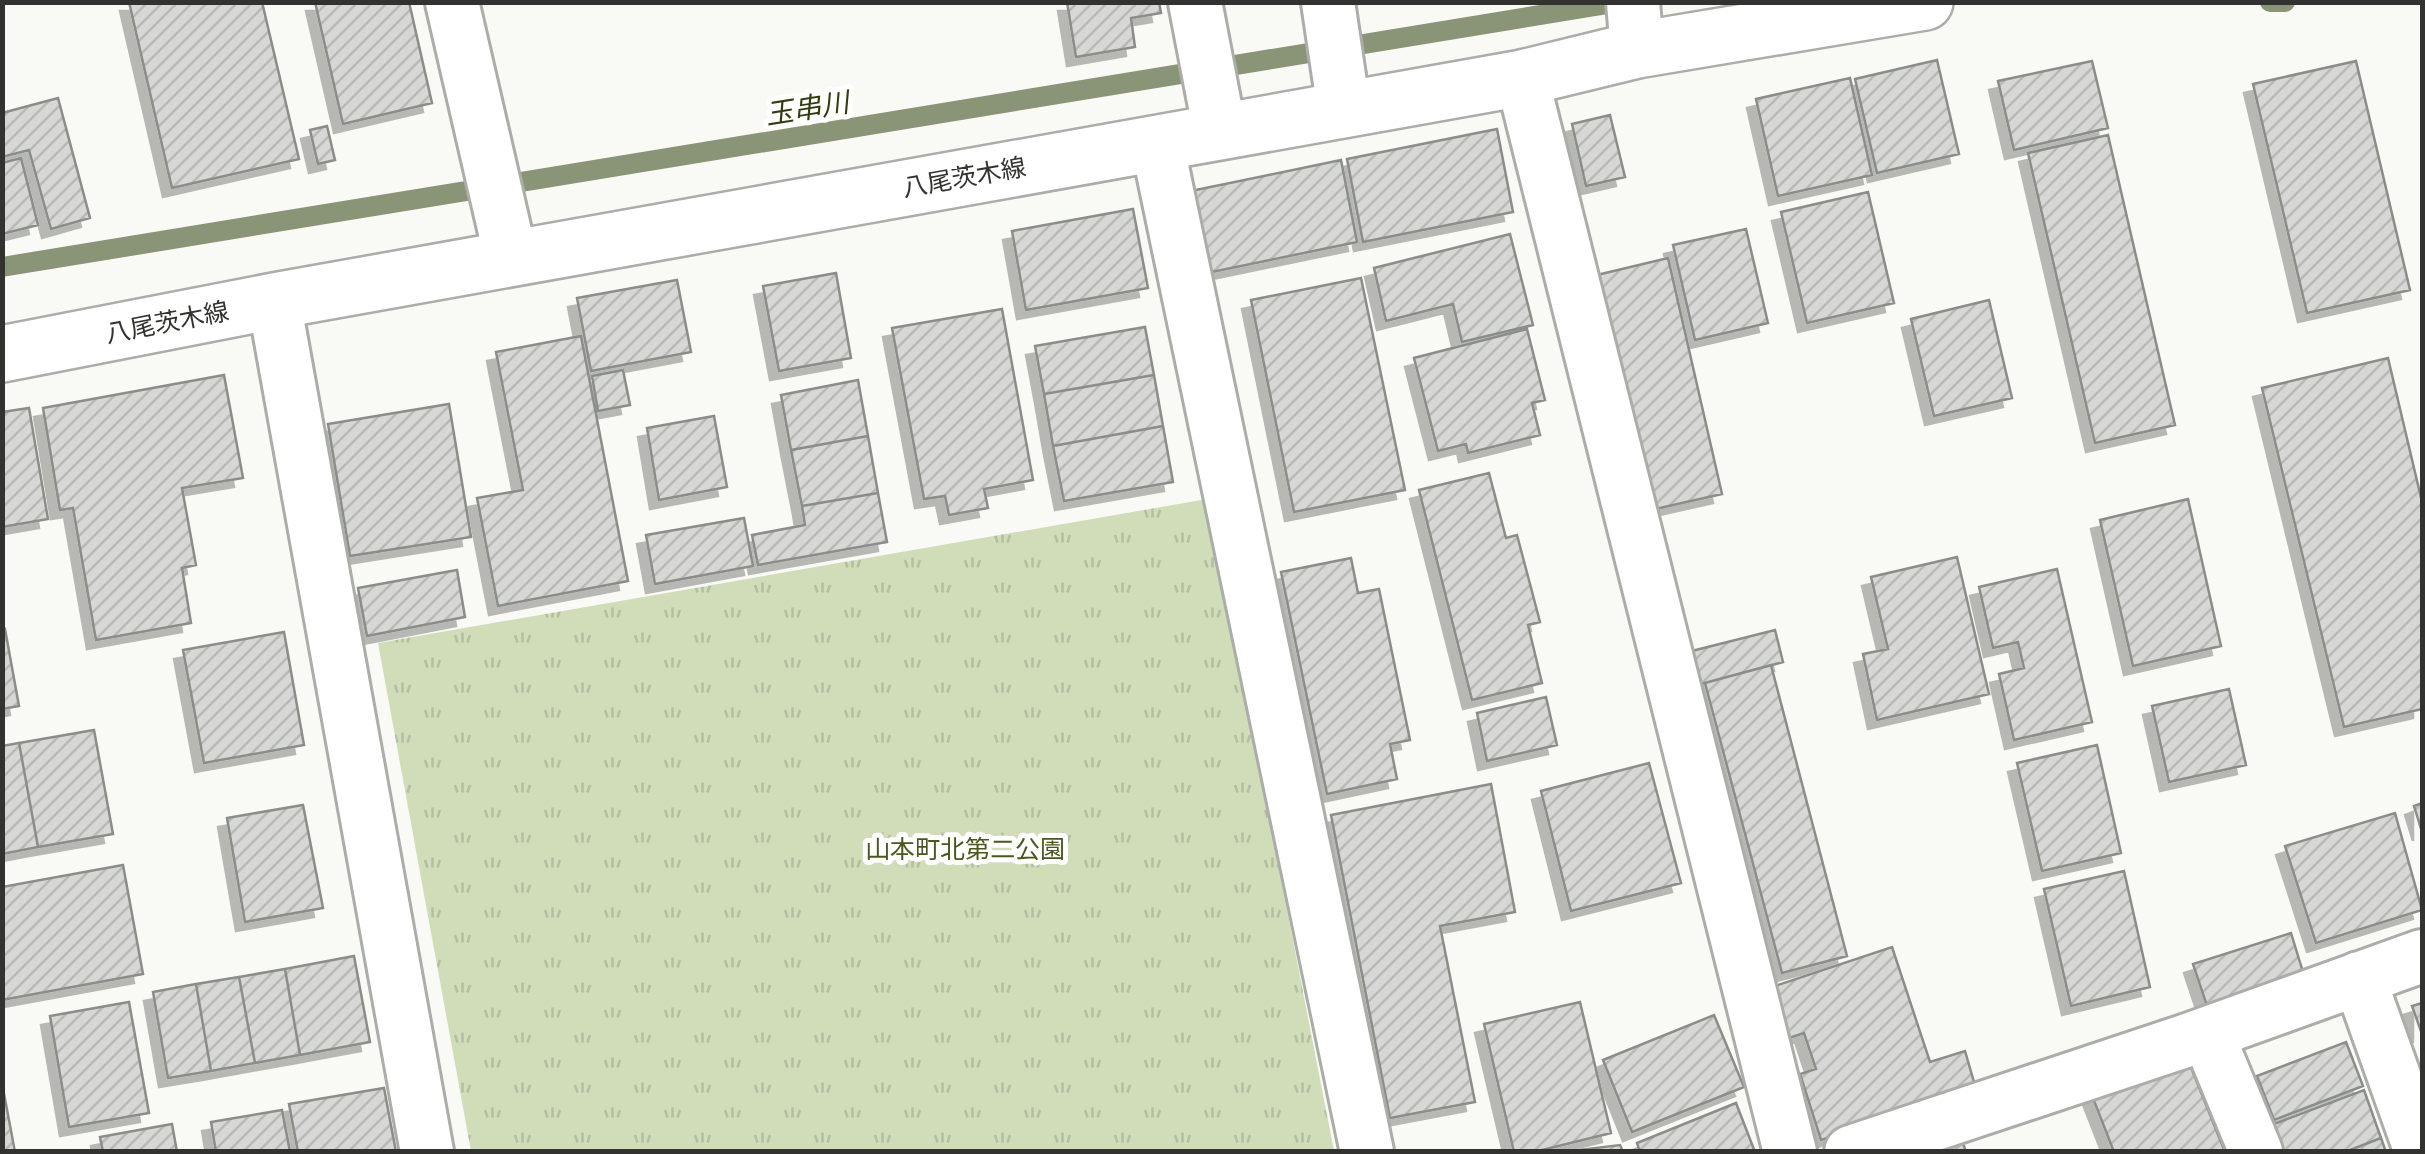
<svg xmlns="http://www.w3.org/2000/svg" width="2425" height="1154" font-family="Raleway,'Noto Sans JP',sans-serif">
<defs>
<pattern id="park-tufts" width="24" height="20" patternUnits="userSpaceOnUse" patternTransform="scale(2.5)"><rect width="24" height="20" fill="#d1ddb9"/><path d="M3 7l-1-3M5 7V3M7 7l1-3M15 17l-1-3M17 17v-4M19 17l1-3" fill="none" stroke="#b4bea0"/></pattern>
<pattern id="building-hatch" width="6" height="6" patternUnits="userSpaceOnUse" patternTransform="scale(2.5)"><rect width="6" height="6" fill="#d7d8d5"/><path d="M-1 1l2-2M0 6l6-6M5 7l2-2" fill="none" stroke="#b9bab7"/></pattern>
<filter id="shadow"><feDropShadow dx="-9" dy="9" stdDeviation="0" flood-color="#0004"/></filter>
</defs>
<rect width="100%" height="100%" fill="#f9faf6"/>
<path fill="url(#park-tufts)" d="M 1207,499 L 1334,1151 L 471,1151 L 378,643 Z"/>
<g fill="none" stroke-linecap="round" stroke-linejoin="round">
<path stroke="#8a9477" stroke-width="20" d="M 2270,2 L 2285,2
M 2,267 L 1620,2"/>
</g>
<path fill="url(#building-hatch)" stroke="#8b8d89" stroke-width="2.5" filter="url(#shadow)" d="M 129,2 L 262,2 L 299,159 L 172,188 Z
M 315,2 L 409,2 L 432,103 L 343,124 Z
M 1067,2 L 1159,2 L 1161,13 L 1131,18 L 1135,47 L 1076,57 Z
M 1937,60 L 1959,154 L 1877,173 L 1855,79 Z
M 2092,61 L 2108,128 L 2014,150 L 1998,81 Z
M 2356,61 L 2410,290 L 2307,313 L 2253,84 Z
M 1850,78 L 1872,175 L 1778,196 L 1756,99 Z
M 58,98 L 90,218 L 51,229 L 29,150 L 2,157 L 2,113 Z
M 1610,115 L 1625,177 L 1586,186 L 1572,124 Z
M 327,126 L 335,160 L 318,164 L 310,130 Z
M 1497,129 L 1513,212 L 1363,242 L 1347,159 Z
M 2108,135 L 2175,425 L 2095,443 L 2028,153 Z
M 21,158 L 38,225 L 2,234 L 2,163 Z
M 1341,160 L 1357,242 L 1207,273 L 1191,191 Z
M 1868,192 L 1894,303 L 1807,323 L 1781,212 Z
M 1133,209 L 1148,288 L 1026,310 L 1012,231 Z
M 1746,229 L 1768,323 L 1695,340 L 1673,245 Z
M 1510,234 L 1533,325 L 1462,342 L 1453,304 L 1386,321 L 1374,268 Z
M 1668,258 L 1722,494 L 1651,510 L 1597,275 Z
M 836,273 L 851,358 L 779,371 L 763,286 Z
M 1361,278 L 1405,490 L 1294,512 L 1251,300 Z
M 677,280 L 691,352 L 591,371 L 577,298 Z
M 1989,300 L 2012,398 L 1934,416 L 1911,319 Z
M 1002,309 L 1033,480 L 984,489 L 988,508 L 949,515 L 945,496 L 924,499 L 892,328 Z
M 1145,327 L 1154,375 L 1044,394 L 1035,346 Z
M 1527,329 L 1545,400 L 1532,403 L 1540,435 L 1468,453 L 1466,444 L 1438,451 L 1414,358 Z
M 581,336 L 628,581 L 498,606 L 477,498 L 523,490 L 496,352 Z
M 2388,358 L 2422,502 L 2422,709 L 2344,727 L 2262,388 Z
M 623,370 L 630,405 L 598,411 L 592,376 Z
M 224,375 L 243,478 L 182,488 L 196,565 L 182,568 L 191,623 L 96,640 L 73,508 L 60,510 L 43,408 Z
M 1154,375 L 1163,426 L 1053,446 L 1044,394 Z
M 858,380 L 868,436 L 791,450 L 781,395 Z
M 449,404 L 471,537 L 350,556 L 328,424 Z
M 29,408 L 48,519 L 2,527 L 2,412 Z
M 714,416 L 727,487 L 659,500 L 647,428 Z
M 1163,426 L 1173,482 L 1064,501 L 1053,446 Z
M 868,436 L 878,493 L 802,506 L 791,450 Z
M 1489,473 L 1506,538 L 1517,535 L 1540,622 L 1528,625 L 1542,683 L 1472,700 L 1419,490 Z
M 878,493 L 887,542 L 758,565 L 752,535 L 805,525 L 802,506 Z
M 2188,499 L 2221,646 L 2133,666 L 2100,520 Z
M 744,518 L 753,566 L 655,584 L 646,535 Z
M 1957,557 L 1989,694 L 1877,720 L 1863,654 L 1888,649 L 1871,577 Z
M 1351,558 L 1358,593 L 1379,589 L 1410,740 L 1390,744 L 1397,779 L 1327,794 L 1281,572 Z
M 2057,569 L 2092,722 L 2014,740 L 1999,674 L 2024,668 L 2018,642 L 1993,648 L 1979,587 Z
M 457,570 L 465,617 L 367,636 L 358,588 Z
M 5,629 L 19,706 L 2,709 L 2,630 Z
M 1775,630 L 1783,662 L 1701,684 L 1692,651 Z
M 284,632 L 304,745 L 204,763 L 183,650 Z
M 1771,665 L 1847,956 L 1782,973 L 1705,683 Z
M 2229,689 L 2246,765 L 2169,782 L 2152,706 Z
M 1546,697 L 1557,745 L 1487,761 L 1477,713 Z
M 94,730 L 113,834 L 38,847 L 19,743 Z
M 19,743 L 38,847 L 2,854 L 2,746 Z
M 2097,745 L 2121,853 L 2042,871 L 2017,763 Z
M 1649,763 L 1681,883 L 1571,911 L 1541,791 Z
M 1491,784 L 1515,912 L 1440,926 L 1475,1102 L 1390,1118 L 1331,815 Z
M 2422,803 L 2422,832 L 2414,806 Z
M 303,805 L 323,908 L 245,922 L 227,818 Z
M 2395,813 L 2422,910 L 2316,943 L 2285,846 Z
M 123,865 L 143,974 L 2,1000 L 2,887 Z
M 2124,871 L 2150,987 L 2071,1006 L 2044,889 Z
M 2291,933 L 2306,982 L 2209,1012 L 2193,964 Z
M 1892,947 L 1930,1062 L 1965,1051 L 1976,1089 L 1821,1140 L 1800,1074 L 1816,1069 L 1804,1033 L 1789,1038 L 1772,987 Z
M 354,956 L 370,1042 L 300,1055 L 285,969 Z
M 285,969 L 300,1055 L 255,1063 L 239,977 Z
M 239,977 L 255,1063 L 211,1071 L 196,984 Z
M 196,984 L 211,1071 L 168,1078 L 153,992 Z
M 129,1002 L 149,1113 L 69,1127 L 50,1016 Z
M 1580,1002 L 1611,1133 L 1534,1152 L 1514,1152 L 1484,1024 Z
M 2422,1003 L 2422,1034 L 2412,1006 Z
M 1714,1015 L 1744,1087 L 1632,1132 L 1603,1060 Z
M 2346,1042 L 2363,1086 L 2274,1120 L 2257,1076 Z
M 2186,1055 L 2225,1152 L 2114,1152 L 2091,1093 Z
M 2,1083 L 15,1152 L 2,1152 Z
M 384,1088 L 396,1152 L 298,1152 L 289,1104 Z
M 2364,1090 L 2381,1138 L 2345,1152 L 2284,1152 L 2274,1124 Z
M 1736,1103 L 1755,1152 L 1640,1152 L 1637,1143 Z
M 282,1110 L 290,1152 L 216,1152 L 211,1122 Z
M 172,1124 L 177,1152 L 103,1152 L 100,1137 Z
M 1961,1137 L 1966,1152 L 1925,1152 Z
M 2381,1138 L 2386,1152 L 2345,1152 Z
M 1620,1145 L 1623,1152 L 1563,1152 Z"/>
<g fill="none" stroke-linecap="round" stroke-linejoin="round">
<defs>
<path id="minor" d="M 452,2 L 511,258
M 1195,2 L 1220,132
M 1328,2 L 1344,110
M 1633,2 L 1637,50
M 1522,78 L 1790,1152
M 1157,143 L 1367,1152
M 274,301 L 427,1152
M 2359,978 L 2421,1152
M 2207,1033 L 2256,1152
M 1851,1152 L 2188,1040 L 2422,956"/>
<path id="primary" d="M 2,354 L 274,301 L 1522,78 L 1637,50 L 1925,2"/>
</defs>
<use href="#minor" stroke="#abada9" stroke-width="58"/>
<use href="#primary" stroke="#abada9" stroke-width="60"/>
<use href="#minor" stroke="#fff" stroke-width="52"/>
<use href="#primary" stroke="#fff" stroke-width="55"/>
</g>
<g text-anchor="middle" stroke-width="10" stroke-linejoin="round" paint-order="stroke">
<g font-size="25" fill="#323331" stroke="#fff">
<text transform="translate(964 177) rotate(-10)" y="9">八尾茨木線</text>
<text transform="translate(167 322) rotate(-11)" y="9">八尾茨木線</text>
</g>
<g font-size="25" fill="#49581c" stroke="#fff">
<text x="965" y="858">山本町北第二公園</text>
</g>
<g font-size="28" font-style="italic" fill="#313d0f" stroke="#fff">
<text transform="translate(807 108) rotate(-9)" y="10">玉串川</text>
</g>
</g>
<rect width="2425" height="1154" fill="none" stroke="#323331" stroke-width="10"/>
</svg>
